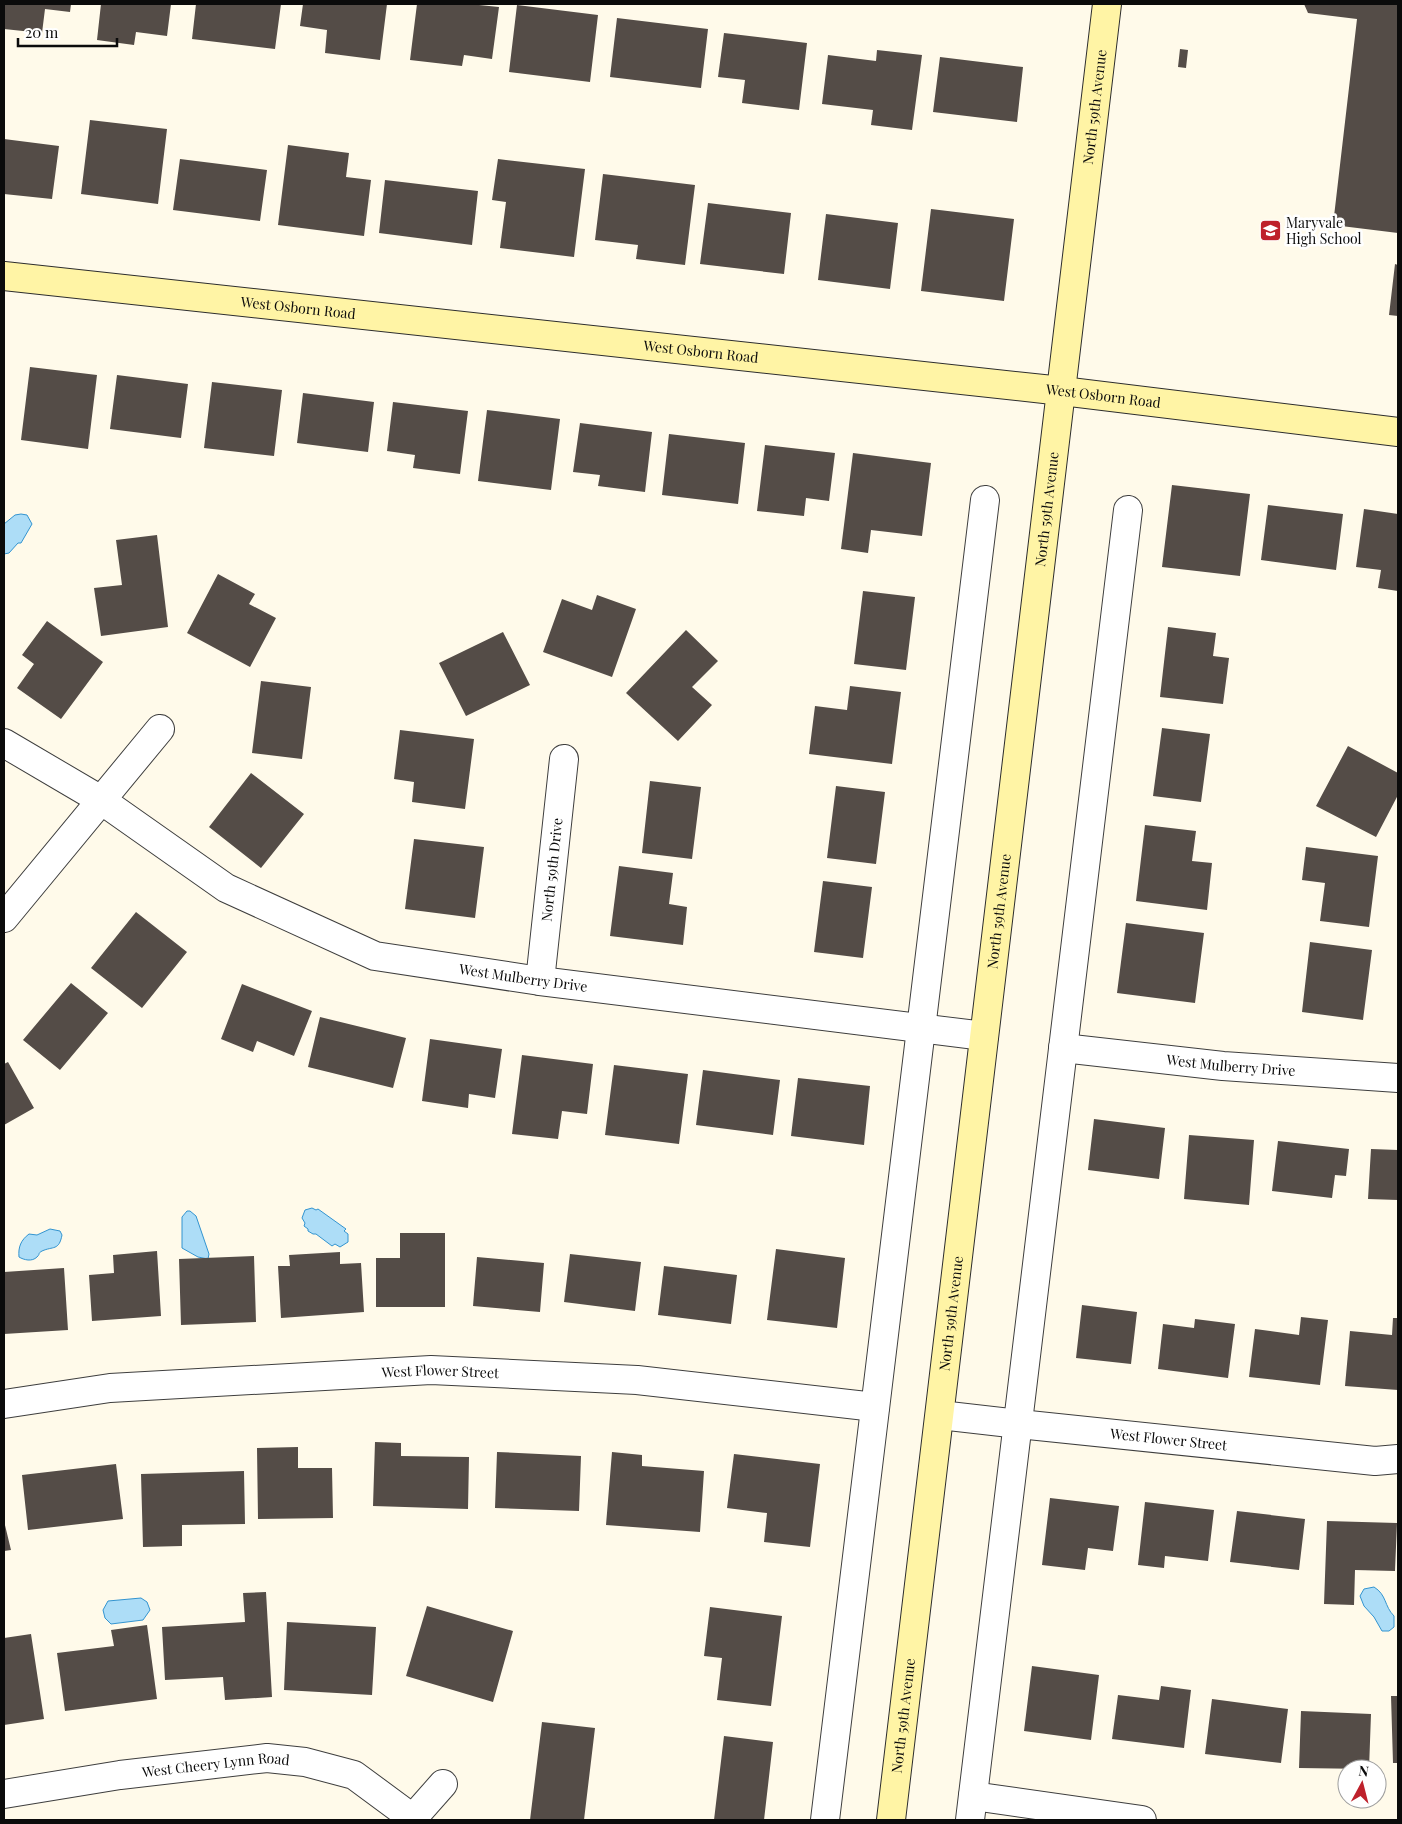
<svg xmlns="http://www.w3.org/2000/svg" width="1402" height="1824" font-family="'Playfair Display',serif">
<rect width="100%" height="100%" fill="#fffaea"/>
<path fill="#adddf7" stroke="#3394d0" d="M 21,514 L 27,515 L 32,524 L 21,543 L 18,543 L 9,553 L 4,554 L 4,524 L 15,515 Z
M 312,1208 L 316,1210 L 318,1209 L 346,1229 L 344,1231 L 348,1234 L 348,1242 L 340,1247 L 335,1244 L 332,1246 L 316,1234 L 313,1234 L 308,1231 L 308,1229 L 304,1226 L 305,1223 L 302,1218 L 305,1210 Z
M 187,1211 L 190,1211 L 196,1216 L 209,1254 L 208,1259 L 198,1257 L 182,1248 L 182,1217 Z
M 50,1229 L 60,1231 L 62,1235 C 59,1251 53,1246 42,1251 C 37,1254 41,1253 37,1257 C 32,1262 24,1260 19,1257 C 18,1247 21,1240 29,1234 L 37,1235 Z
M 1374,1587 C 1387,1595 1384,1606 1394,1616 L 1394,1627 L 1389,1631 L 1382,1631 L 1374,1617 L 1364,1606 L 1360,1596 L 1364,1589 Z
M 141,1598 L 147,1602 L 150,1610 L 143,1620 L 111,1624 L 105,1618 L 103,1610 L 108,1601 Z"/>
<path fill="#544c47" d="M 4,4 L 71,4 L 70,12 L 45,9 L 42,33 L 4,29 Z
M 101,4 L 171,4 L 167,36 L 136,32 L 134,45 L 97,40 Z
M 196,4 L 281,4 L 275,49 L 192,39 Z
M 303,4 L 387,4 L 380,60 L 325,53 L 327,30 L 300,26 Z
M 417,4 L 469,4 L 499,7 L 492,59 L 464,55 L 462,66 L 410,60 Z
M 1304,4 L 1398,4 L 1398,233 L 1333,225 L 1357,19 L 1308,13 Z
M 517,5 L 598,15 L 590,82 L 509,72 Z
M 617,18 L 708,29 L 701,88 L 610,77 Z
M 724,33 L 807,43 L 799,110 L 742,103 L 745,80 L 718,77 Z
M 1180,49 L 1188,50 L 1186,68 L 1178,67 Z
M 877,50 L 922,55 L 912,130 L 871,125 L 873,110 L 822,104 L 828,55 L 876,61 Z
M 940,57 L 1023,67 L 1017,122 L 933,112 Z
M 90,120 L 167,129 L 158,204 L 81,194 Z
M 4,139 L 59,146 L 52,199 L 4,194 Z
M 288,145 L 349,153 L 346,177 L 371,180 L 364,236 L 278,225 Z
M 180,159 L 267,170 L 260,221 L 173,210 Z
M 498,159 L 585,169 L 574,257 L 500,248 L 506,202 L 492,200 Z
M 603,174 L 695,185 L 685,265 L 636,259 L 638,245 L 595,240 Z
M 385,180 L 478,191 L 472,245 L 379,233 Z
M 708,203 L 791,213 L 784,274 L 700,264 Z
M 931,209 L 1014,219 L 1004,301 L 921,291 Z
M 826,214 L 898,223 L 890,289 L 818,280 Z
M 1395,264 L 1398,265 L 1398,316 L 1389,315 Z
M 30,367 L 97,375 L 88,449 L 21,440 Z
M 117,375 L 188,384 L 181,438 L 110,429 Z
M 212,382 L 282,390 L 274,456 L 204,448 Z
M 303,393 L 374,402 L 368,452 L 297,443 Z
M 393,402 L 468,411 L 460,474 L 413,468 L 415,455 L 387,451 Z
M 487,410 L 560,419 L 551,490 L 478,481 Z
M 580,423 L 652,432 L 645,492 L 598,486 L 600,475 L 573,472 Z
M 669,434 L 745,443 L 738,504 L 662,495 Z
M 765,445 L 835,453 L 829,501 L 806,498 L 804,516 L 757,511 Z
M 853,453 L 931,463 L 922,536 L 871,530 L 868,553 L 841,549 Z
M 1172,485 L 1250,494 L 1240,576 L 1162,567 Z
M 1268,505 L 1343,514 L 1336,570 L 1261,560 Z
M 1364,509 L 1398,514 L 1398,591 L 1378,588 L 1381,570 L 1356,567 Z
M 157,535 L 168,627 L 101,636 L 94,588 L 122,585 L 116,540 Z
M 218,574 L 255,594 L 249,604 L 276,618 L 250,667 L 187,633 Z
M 863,591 L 915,597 L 906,670 L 854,664 Z
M 597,595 L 636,609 L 612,677 L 543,652 L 562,599 L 592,610 Z
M 47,621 L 103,662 L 61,719 L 17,688 L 34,664 L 22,655 Z
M 1168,627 L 1216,633 L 1213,656 L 1229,658 L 1223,704 L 1160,697 Z
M 686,630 L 718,661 L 692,687 L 712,705 L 678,741 L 626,693 Z
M 503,632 L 530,685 L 466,716 L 439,663 Z
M 261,681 L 311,687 L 302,759 L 252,753 Z
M 850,686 L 901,692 L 892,764 L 809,754 L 815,706 L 847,710 Z
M 1162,728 L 1210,734 L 1201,802 L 1153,796 Z
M 400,730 L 474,739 L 465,809 L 412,802 L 414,782 L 394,779 Z
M 1348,746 L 1398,773 L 1398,795 L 1376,837 L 1316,806 Z
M 251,773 L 304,814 L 261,868 L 209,827 Z
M 650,781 L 701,787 L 692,859 L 642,853 Z
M 836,786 L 885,792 L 876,864 L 827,858 Z
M 1145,825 L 1196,831 L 1192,861 L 1212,863 L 1207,910 L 1136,901 Z
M 414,839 L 484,847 L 475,918 L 405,909 Z
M 1306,847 L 1378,856 L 1369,927 L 1320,921 L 1325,883 L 1302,880 Z
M 619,866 L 673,873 L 669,904 L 687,907 L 683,945 L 610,936 Z
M 823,881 L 872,887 L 863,958 L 814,952 Z
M 136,912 L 187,952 L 142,1008 L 91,968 Z
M 1126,923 L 1204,933 L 1195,1003 L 1117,993 Z
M 1310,942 L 1372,950 L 1363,1020 L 1302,1012 Z
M 71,983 L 108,1013 L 60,1070 L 23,1040 Z
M 242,984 L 312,1011 L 294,1056 L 257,1041 L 253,1052 L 221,1039 Z
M 320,1017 L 406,1038 L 393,1088 L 308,1067 Z
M 430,1039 L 502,1049 L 495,1098 L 469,1094 L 468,1108 L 422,1101 Z
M 522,1055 L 593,1064 L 587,1114 L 562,1111 L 558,1139 L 512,1134 Z
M 8,1062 L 34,1108 L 4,1125 L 4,1064 Z
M 614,1065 L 688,1074 L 679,1144 L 605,1135 Z
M 703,1070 L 780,1080 L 773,1135 L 696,1125 Z
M 798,1078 L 870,1086 L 864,1145 L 791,1136 Z
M 1094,1119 L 1165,1128 L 1159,1179 L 1088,1170 Z
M 1189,1135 L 1254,1140 L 1249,1205 L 1184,1199 Z
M 1278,1141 L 1349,1149 L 1346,1176 L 1335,1175 L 1332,1198 L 1272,1191 Z
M 1371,1149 L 1398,1150 L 1398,1200 L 1368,1199 Z
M 400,1233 L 445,1233 L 445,1307 L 376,1307 L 376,1258 L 400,1258 Z
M 776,1249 L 845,1258 L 837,1328 L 767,1320 Z
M 157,1251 L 161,1316 L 92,1321 L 89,1275 L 114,1273 L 113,1255 Z
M 340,1252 L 340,1264 L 361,1263 L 364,1312 L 281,1318 L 278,1266 L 290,1266 L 289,1255 Z
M 570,1254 L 641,1262 L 635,1311 L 564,1302 Z
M 254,1256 L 256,1322 L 181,1325 L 179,1259 Z
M 477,1257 L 544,1263 L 540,1312 L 473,1306 Z
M 664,1266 L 737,1275 L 731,1324 L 658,1315 Z
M 64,1268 L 68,1330 L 4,1334 L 4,1272 Z
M 1082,1305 L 1137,1312 L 1131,1364 L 1076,1358 Z
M 1301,1317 L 1328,1320 L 1320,1385 L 1249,1377 L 1255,1329 L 1299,1335 Z
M 1393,1318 L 1398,1318 L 1398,1390 L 1345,1386 L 1350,1331 L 1392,1335 Z
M 1195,1319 L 1235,1324 L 1228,1378 L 1158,1369 L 1163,1324 L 1194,1328 Z
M 375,1442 L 401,1443 L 401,1456 L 469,1457 L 468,1509 L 373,1506 Z
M 298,1447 L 298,1468 L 332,1468 L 333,1518 L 258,1519 L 257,1448 Z
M 497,1452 L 581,1456 L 579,1511 L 495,1508 Z
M 612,1452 L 642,1455 L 642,1466 L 704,1471 L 700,1532 L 606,1525 Z
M 734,1454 L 820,1464 L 810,1547 L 764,1542 L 767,1513 L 727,1508 Z
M 116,1464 L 123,1519 L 28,1530 L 22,1475 Z
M 244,1471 L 245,1524 L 182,1525 L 182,1546 L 143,1547 L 141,1474 Z
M 1050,1498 L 1119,1506 L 1113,1551 L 1088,1548 L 1085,1570 L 1042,1565 Z
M 1145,1502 L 1214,1510 L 1208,1561 L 1165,1556 L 1164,1568 L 1138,1565 Z
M 1237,1511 L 1305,1519 L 1299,1570 L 1230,1562 Z
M 4,1521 L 11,1550 L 4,1551 Z
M 1327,1521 L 1397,1523 L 1395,1571 L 1355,1570 L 1354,1605 L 1324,1604 Z
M 266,1592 L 272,1697 L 225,1700 L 223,1677 L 165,1680 L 162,1627 L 245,1622 L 243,1593 Z
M 427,1606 L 513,1631 L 493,1702 L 406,1676 Z
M 710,1607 L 782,1616 L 771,1706 L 717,1700 L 722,1658 L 704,1656 Z
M 287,1622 L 376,1627 L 372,1695 L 284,1690 Z
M 147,1625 L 157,1699 L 65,1711 L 57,1653 L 114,1646 L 111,1630 Z
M 31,1634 L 44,1719 L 4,1725 L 4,1638 Z
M 1032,1666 L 1099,1675 L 1091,1740 L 1024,1731 Z
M 1161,1686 L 1191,1690 L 1184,1748 L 1112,1739 L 1118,1695 L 1159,1700 Z
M 1391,1696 L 1398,1696 L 1398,1763 L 1393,1763 Z
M 1212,1699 L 1288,1709 L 1281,1763 L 1205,1754 Z
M 1301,1711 L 1371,1714 L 1369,1769 L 1299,1768 Z
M 542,1722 L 595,1728 L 584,1820 L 530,1820 Z
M 724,1736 L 773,1742 L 764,1820 L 714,1820 Z"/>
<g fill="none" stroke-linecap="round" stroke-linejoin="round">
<defs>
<g id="street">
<path id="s1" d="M 4,743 L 101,800 L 226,888 L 375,956 L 540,981 L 984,1036"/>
<path d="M 4,918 L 160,729"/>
<path id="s2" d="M 540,981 L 564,759"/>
<path id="s3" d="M 1063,1048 L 1223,1066 L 1398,1078"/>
<path id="s4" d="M 4,1404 L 110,1388 L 431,1370 L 637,1380 L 875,1407"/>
<path id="s5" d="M 940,1415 L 1019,1424 L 1375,1461 L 1398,1459"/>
<path id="s6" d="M 4,1794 L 120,1775 L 267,1758 L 305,1762 L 354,1775 L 415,1820"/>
<path d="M 973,1796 L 1142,1820"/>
<path d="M 413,1818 L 443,1784"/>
<path d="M 825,1820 C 878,1380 933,941 985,500"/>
<path d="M 970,1820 L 1128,510"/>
</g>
<g id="secondary">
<path id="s7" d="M 4,276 L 1062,391 L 1398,432"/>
<path id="s8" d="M 891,1820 L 1107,4"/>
</g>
</defs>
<use href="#street" stroke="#3e3e3e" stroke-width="30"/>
<use href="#secondary" stroke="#2d2d2d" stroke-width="30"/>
<use href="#street" stroke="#fff" stroke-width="28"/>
<use href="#secondary" stroke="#fff4a5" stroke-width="28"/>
</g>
<defs>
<symbol id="school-square" viewBox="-11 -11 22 22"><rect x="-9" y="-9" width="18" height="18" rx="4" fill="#be212b" stroke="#fff"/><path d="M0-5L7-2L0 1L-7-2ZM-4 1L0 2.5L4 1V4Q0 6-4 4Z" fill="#fff"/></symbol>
</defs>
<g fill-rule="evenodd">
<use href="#school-square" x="1258" y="218" width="25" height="25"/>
</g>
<g text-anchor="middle" stroke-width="5" stroke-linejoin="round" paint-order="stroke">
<g font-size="14" fill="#0b0b0b" stroke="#fff">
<text dy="5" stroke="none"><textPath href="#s8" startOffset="1725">North 59th Avenue</textPath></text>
<text dy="5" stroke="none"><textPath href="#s7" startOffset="296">West Osborn Road</textPath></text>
<text dy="5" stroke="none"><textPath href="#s7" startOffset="701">West Osborn Road</textPath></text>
<text dy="5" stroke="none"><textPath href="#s7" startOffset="1106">West Osborn Road</textPath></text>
<text dy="5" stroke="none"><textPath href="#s8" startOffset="1320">North 59th Avenue</textPath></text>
<text dy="5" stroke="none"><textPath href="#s2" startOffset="112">North 59th Drive</textPath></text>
<text dy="5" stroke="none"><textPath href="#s8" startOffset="915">North 59th Avenue</textPath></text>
<text dy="5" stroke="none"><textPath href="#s1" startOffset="579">West Mulberry Drive</textPath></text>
<text dy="5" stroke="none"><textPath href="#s3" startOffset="169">West Mulberry Drive</textPath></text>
<text dy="5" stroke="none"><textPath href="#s8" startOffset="510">North 59th Avenue</textPath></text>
<text dy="5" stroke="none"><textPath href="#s4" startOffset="438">West Flower Street</textPath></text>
<text dy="5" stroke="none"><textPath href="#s5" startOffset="230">West Flower Street</textPath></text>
<text dy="5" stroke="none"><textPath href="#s8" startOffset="105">North 59th Avenue</textPath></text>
<text dy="5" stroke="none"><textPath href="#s6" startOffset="214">West Cheery Lynn Road</textPath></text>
</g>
<g font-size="14" fill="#0b0b0b" stroke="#fff" text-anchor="start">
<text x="1286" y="228">Maryvale<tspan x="1286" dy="16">High School</tspan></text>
</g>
</g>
<rect width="1402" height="1824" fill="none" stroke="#0b0b0b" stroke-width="10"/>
<g transform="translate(1362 1784) rotate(7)"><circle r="24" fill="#ffffff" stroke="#9d9d9d"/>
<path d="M0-4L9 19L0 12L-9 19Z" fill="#be212b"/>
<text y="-8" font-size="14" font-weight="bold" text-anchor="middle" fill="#0b0b0b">N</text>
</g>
<path d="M18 38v8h99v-8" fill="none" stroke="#0b0b0b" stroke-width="2.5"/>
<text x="25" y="38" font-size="15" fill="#0b0b0b" stroke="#ffffff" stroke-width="4" paint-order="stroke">20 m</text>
</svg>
